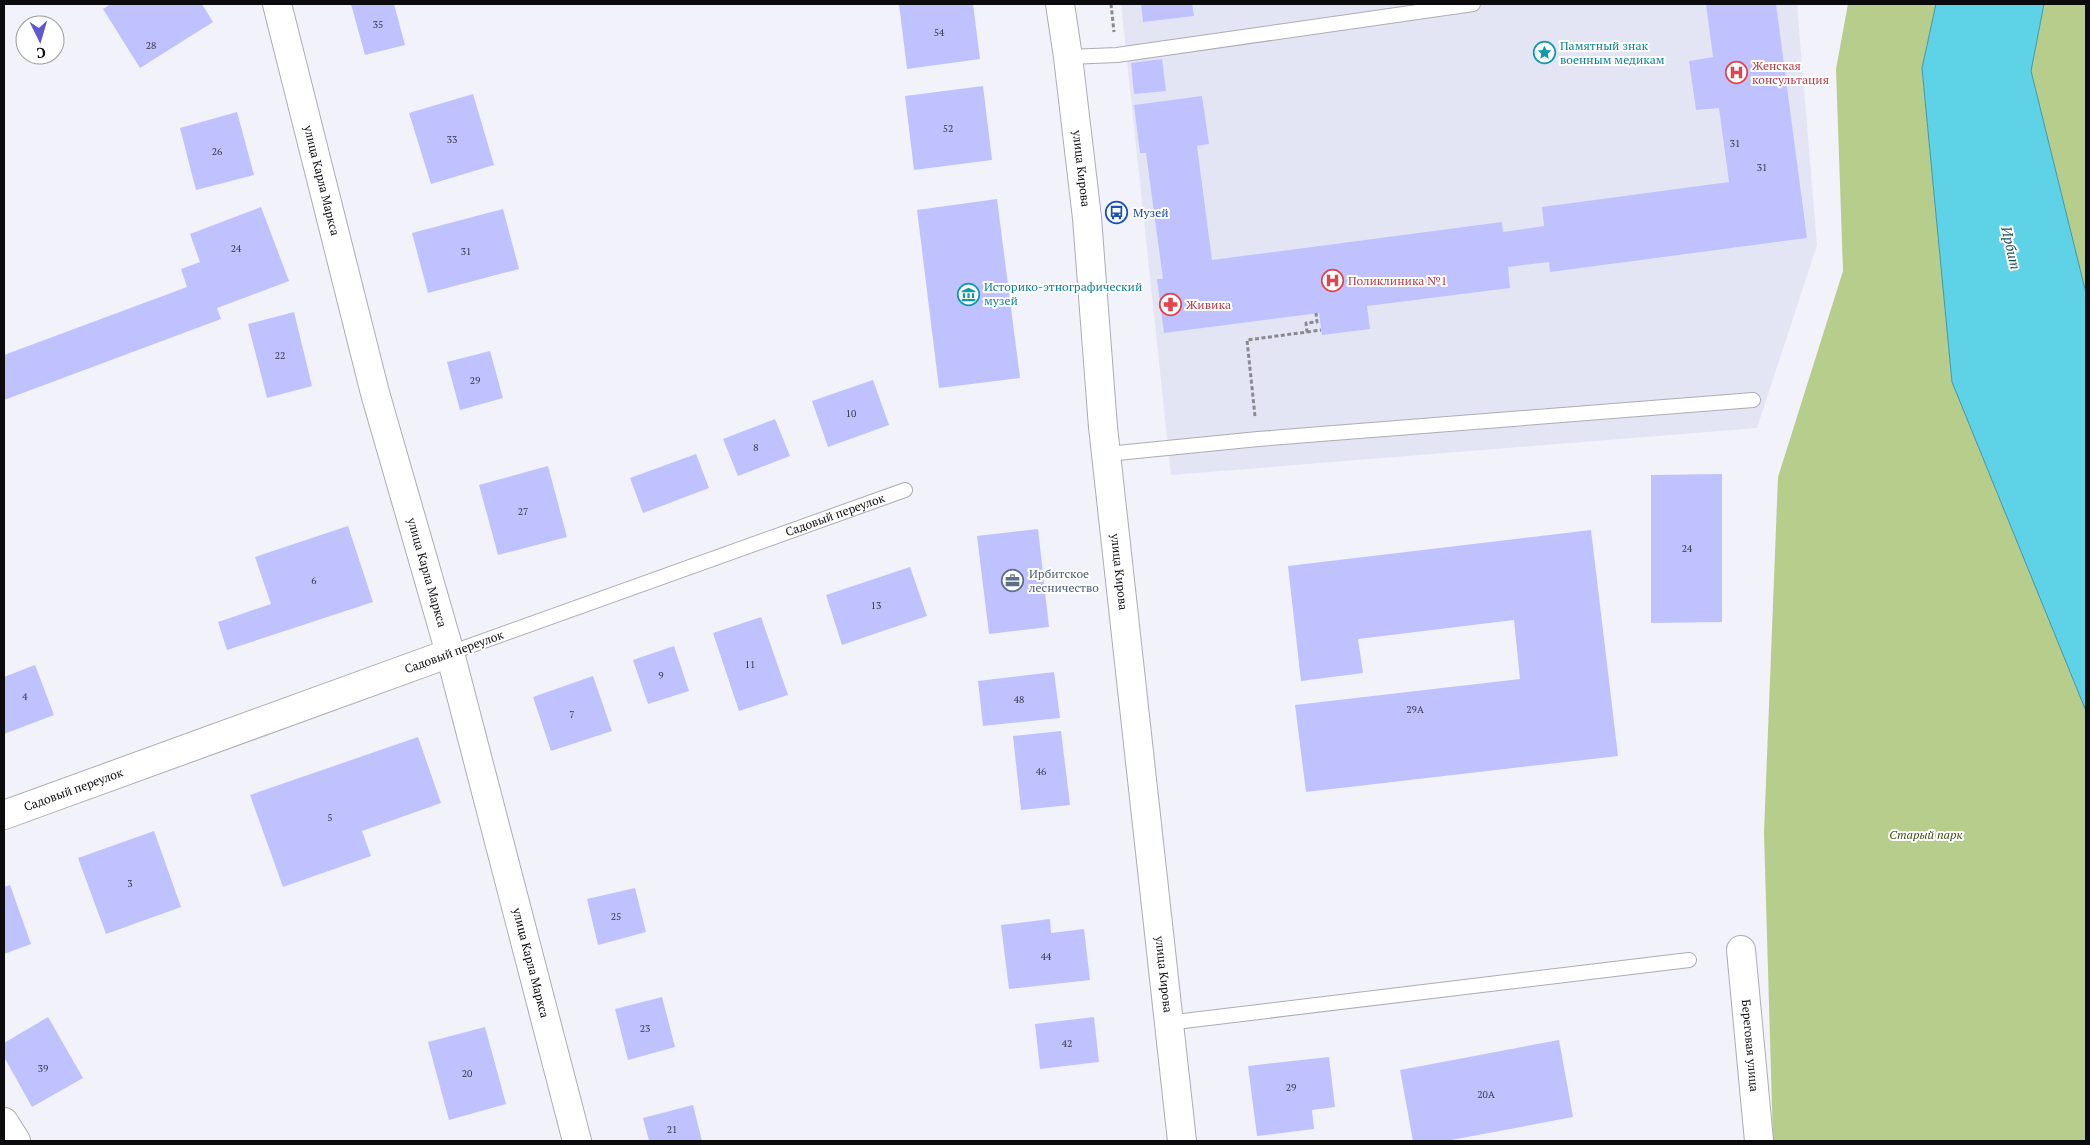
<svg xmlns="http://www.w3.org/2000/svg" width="2090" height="1145" font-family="'PT Serif',serif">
<rect width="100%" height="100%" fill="#f1f2fa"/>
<path fill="#e4e5f4" d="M 1121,4 L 1797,4 L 1817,245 L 1757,428 L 1171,475 Z"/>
<path fill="#b7cd8c" d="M 1848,4 L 1936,4 L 1922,68 L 1952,382 L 2086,711 L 2086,1141 L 1773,1141 L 1764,833 L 1778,477 L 1843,271 L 1836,69 Z
M 2044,4 L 2086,4 L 2086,293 L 2031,71 Z"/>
<path fill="#5ed2e6" stroke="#4596a5" d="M 1936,4 L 2044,4 L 2031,71 L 2086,293 L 2086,711 L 1952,382 L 1922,68 Z"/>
<path fill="#c0c2ff" d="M 111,4 L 202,4 L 213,22 L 140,68 L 103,9 Z
M 351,4 L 394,4 L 405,45 L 365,55 Z
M 899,4 L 973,4 L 980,59 L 907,69 Z
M 1141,4 L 1192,4 L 1194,16 L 1143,22 Z
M 1706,4 L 1776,4 L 1807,238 L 1550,272 L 1549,262 L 1508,267 L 1510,288 L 1367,306 L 1370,329 L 1322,335 L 1319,313 L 1164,333 L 1157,279 L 1163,279 L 1146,153 L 1140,153 L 1134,105 L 1202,96 L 1209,144 L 1197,146 L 1212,260 L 1502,222 L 1503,232 L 1544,226 L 1542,207 L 1729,182 L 1719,108 L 1696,110 L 1689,61 L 1713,57 Z
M 1162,59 L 1166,91 L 1134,94 L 1131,63 Z
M 983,86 L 992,160 L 914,170 L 905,96 Z
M 473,94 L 494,165 L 431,184 L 409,113 Z
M 237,112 L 254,175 L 196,190 L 180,128 Z
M 997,199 L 1020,378 L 939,388 L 917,210 Z
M 261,207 L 289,281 L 217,308 L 221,319 L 4,400 L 4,355 L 187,287 L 181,269 L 200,262 L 190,234 Z
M 503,209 L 519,269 L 428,293 L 412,233 Z
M 294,312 L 312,386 L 267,398 L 248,324 Z
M 490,351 L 503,398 L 460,410 L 447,362 Z
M 873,380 L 889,425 L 828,447 L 812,401 Z
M 775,419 L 790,456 L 738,476 L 723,439 Z
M 696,454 L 709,488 L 643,513 L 630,478 Z
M 548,466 L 567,537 L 498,555 L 479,485 Z
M 1722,474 L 1722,622 L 1651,623 L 1651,475 Z
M 348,526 L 373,602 L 227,650 L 218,622 L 271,604 L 255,557 Z
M 1038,529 L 1049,627 L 989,634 L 977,536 Z
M 1591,530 L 1618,756 L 1306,792 L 1295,705 L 1520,679 L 1514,620 L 1358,639 L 1363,673 L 1301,681 L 1288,566 Z
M 910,567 L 927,616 L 842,645 L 826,595 Z
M 761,617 L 788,695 L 739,711 L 713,633 Z
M 674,646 L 689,691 L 648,704 L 633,660 Z
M 35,665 L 54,715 L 4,734 L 4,677 Z
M 1054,672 L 1060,718 L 983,726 L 978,681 Z
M 593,676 L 612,731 L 551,751 L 533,697 Z
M 1061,731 L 1070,805 L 1021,810 L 1013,736 Z
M 418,737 L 441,803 L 362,831 L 371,856 L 283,887 L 250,795 Z
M 154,831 L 181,907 L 106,934 L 78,858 Z
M 10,885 L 31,944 L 4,954 L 4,887 Z
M 635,888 L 646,932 L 598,945 L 587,899 Z
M 1050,919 L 1051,933 L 1084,929 L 1090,980 L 1009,989 L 1001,925 Z
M 662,997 L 675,1047 L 628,1060 L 615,1009 Z
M 48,1017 L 83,1078 L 32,1107 L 4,1057 L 4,1043 Z
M 1094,1017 L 1099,1062 L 1040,1069 L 1035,1024 Z
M 485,1027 L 506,1104 L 449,1120 L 428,1042 Z
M 1559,1040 L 1573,1117 L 1446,1141 L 1413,1141 L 1400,1070 Z
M 1329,1057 L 1335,1107 L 1312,1110 L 1314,1129 L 1257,1136 L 1248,1066 Z
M 693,1105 L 702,1141 L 649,1141 L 643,1118 Z"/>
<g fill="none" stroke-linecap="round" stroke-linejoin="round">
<defs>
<g id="lane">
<path d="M 1068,57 L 1117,55 L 1473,4"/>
<path d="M 1107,454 L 1258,439 L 1753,400"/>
<path id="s1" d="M 450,653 L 905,490"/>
<path d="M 1167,1023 L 1689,960"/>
</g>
<g id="street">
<path id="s2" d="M 4,815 L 450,653"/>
<path id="s3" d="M 1741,950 L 1759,1141"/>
<path d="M 4,1122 L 16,1141"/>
</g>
<g id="secondary">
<path id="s4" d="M 1060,4 L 1068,57 L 1087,218 L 1103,427 L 1182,1141"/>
</g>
<g id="primary">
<path id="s5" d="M 277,4 L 375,393 L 450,653 L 577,1141"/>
</g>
</defs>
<use href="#lane" stroke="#acadb4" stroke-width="16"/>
<use href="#street" stroke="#acadb4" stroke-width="30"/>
<use href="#secondary" stroke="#acadb4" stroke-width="30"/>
<use href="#primary" stroke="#acadb4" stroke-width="30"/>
<path stroke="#89898f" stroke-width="3" stroke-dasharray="4 2.5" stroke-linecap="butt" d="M 1111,4 L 1114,32
M 1307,332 L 1321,330
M 1255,416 L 1247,340 L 1307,332 L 1306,323 L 1317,322 L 1316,313"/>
<use href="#lane" stroke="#fff" stroke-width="14"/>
<use href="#street" stroke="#fff" stroke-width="28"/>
<use href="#secondary" stroke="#fff" stroke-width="28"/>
<use href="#primary" stroke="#fff" stroke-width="28"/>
</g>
<defs>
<symbol id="sight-ring" viewBox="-11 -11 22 22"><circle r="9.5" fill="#fff" stroke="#0f9aa8" stroke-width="1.5"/><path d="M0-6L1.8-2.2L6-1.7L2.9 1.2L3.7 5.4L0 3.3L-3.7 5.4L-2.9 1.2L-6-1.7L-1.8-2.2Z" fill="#0f9aa8"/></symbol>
<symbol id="hospital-ring" viewBox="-11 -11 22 22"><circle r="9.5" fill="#fff" stroke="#e0444e" stroke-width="1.5"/><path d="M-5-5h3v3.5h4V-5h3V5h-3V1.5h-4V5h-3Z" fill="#e0444e"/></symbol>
<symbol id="bus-ring" viewBox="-11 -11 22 22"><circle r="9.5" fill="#fff" stroke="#1a4fb4" stroke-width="1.5"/><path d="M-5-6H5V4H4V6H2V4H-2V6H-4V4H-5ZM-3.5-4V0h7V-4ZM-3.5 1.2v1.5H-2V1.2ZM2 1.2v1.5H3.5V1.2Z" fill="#1a4fb4"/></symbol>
<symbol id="museum-ring" viewBox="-11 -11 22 22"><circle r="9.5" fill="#fff" stroke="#0f9aa8" stroke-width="1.5"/><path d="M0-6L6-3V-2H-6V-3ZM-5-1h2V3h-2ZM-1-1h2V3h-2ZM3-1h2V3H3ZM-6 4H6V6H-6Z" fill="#0f9aa8"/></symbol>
<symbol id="pharmacy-ring" viewBox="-11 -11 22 22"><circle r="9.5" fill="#fff" stroke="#e0444e" stroke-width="1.5"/><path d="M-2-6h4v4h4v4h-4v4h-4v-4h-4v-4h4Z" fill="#e0444e"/></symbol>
<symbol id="office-ring" viewBox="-11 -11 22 22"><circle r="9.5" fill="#fff" stroke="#5c6f8a" stroke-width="1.5"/><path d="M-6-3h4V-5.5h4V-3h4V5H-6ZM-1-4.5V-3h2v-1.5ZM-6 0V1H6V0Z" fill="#5c6f8a"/></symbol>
</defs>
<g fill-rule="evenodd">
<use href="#sight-ring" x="1532" y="40" width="25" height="25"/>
<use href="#hospital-ring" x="1724" y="60" width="25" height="25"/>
<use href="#bus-ring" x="1104" y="200" width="25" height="25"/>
<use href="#hospital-ring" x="1320" y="268" width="25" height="25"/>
<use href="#museum-ring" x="956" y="282" width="25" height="25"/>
<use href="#pharmacy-ring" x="1158" y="292" width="25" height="25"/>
<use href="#office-ring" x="1000" y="568" width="25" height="25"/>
</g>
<g text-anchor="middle" stroke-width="4" stroke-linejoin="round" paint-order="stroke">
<g font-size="10" fill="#38394a">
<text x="378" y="28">35</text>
<text x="939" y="36">54</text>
<text x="151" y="49">28</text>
<text x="948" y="132">52</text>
<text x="452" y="143">33</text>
<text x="1735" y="147">31</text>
<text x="217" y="155">26</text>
<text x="1762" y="171">31</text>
<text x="236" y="252">24</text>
<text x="466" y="255">31</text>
<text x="280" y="359">22</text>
<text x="475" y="384">29</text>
<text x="851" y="417">10</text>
<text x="756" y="451">8</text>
<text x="523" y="515">27</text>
<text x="1687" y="552">24</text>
<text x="314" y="584">6</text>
<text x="876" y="609">13</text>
<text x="750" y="668">11</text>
<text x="661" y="679">9</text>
<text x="25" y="700">4</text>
<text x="1019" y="703">48</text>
<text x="1415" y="713">29А</text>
<text x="572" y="718">7</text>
<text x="1041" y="775">46</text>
<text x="330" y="821">5</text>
<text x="130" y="887">3</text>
<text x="616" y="920">25</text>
<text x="1046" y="960">44</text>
<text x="645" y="1032">23</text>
<text x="1067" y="1047">42</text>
<text x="43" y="1072">39</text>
<text x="467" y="1077">20</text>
<text x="1291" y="1091">29</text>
<text x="1486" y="1098">20А</text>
<text x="672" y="1133">21</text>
</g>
<g font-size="12" fill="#0d838f" stroke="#fff" text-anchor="start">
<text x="1560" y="50">Памятный знак<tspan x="1560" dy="14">военным медикам</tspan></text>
<text x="984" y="291">Историко-этнографический<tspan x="984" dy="14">музей</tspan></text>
</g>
<g font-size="12" fill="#be3a42" stroke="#fff" text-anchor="start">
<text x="1752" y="70">Женская<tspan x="1752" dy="14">консультация</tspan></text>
<text x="1348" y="285">Поликлиника №1</text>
<text x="1186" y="309">Живика</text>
</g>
<g font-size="12" fill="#0b0b0e" stroke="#fff">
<text dy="4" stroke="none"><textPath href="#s4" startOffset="166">улица Кирова</textPath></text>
<text dy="4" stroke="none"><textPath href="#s5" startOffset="182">улица Карла Маркса</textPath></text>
<text dy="4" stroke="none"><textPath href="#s1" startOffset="409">Садовый переулок</textPath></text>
<text dy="4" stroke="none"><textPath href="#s5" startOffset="588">улица Карла Маркса</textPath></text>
<text dy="4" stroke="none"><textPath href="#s4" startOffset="571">улица Кирова</textPath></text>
<text transform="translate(454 652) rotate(-20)" y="4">Садовый переулок</text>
<text dy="4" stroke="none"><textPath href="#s2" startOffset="74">Садовый переулок</textPath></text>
<text dy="4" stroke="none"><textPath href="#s5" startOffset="992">улица Карла Маркса</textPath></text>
<text dy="4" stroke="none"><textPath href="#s4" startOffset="976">улица Кирова</textPath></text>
<text dy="4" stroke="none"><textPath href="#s3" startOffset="96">Береговая улица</textPath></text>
</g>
<g font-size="12" fill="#164399" stroke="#fff" text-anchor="start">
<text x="1133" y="217">Музей</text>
</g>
<g font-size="12" fill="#4e5e75" stroke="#fff" text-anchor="start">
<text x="1029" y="578">Ирбитское<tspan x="1029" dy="14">лесничество</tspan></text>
</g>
<g font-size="12" font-style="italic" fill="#3e4e15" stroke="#fff">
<text x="1926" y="839">Старый парк</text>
</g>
<g font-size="14" font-style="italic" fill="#194c54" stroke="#fff">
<text transform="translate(2011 248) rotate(77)" y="5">Ирбит</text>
</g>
</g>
<rect width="2090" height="1145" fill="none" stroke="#0b0b0e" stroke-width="10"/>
<g transform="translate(40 40) rotate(175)"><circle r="24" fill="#ffffff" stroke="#9d9d9f"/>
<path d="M0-4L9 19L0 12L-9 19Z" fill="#5f58d0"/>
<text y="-8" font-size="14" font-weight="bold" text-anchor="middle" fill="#0b0b0e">С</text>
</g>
</svg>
